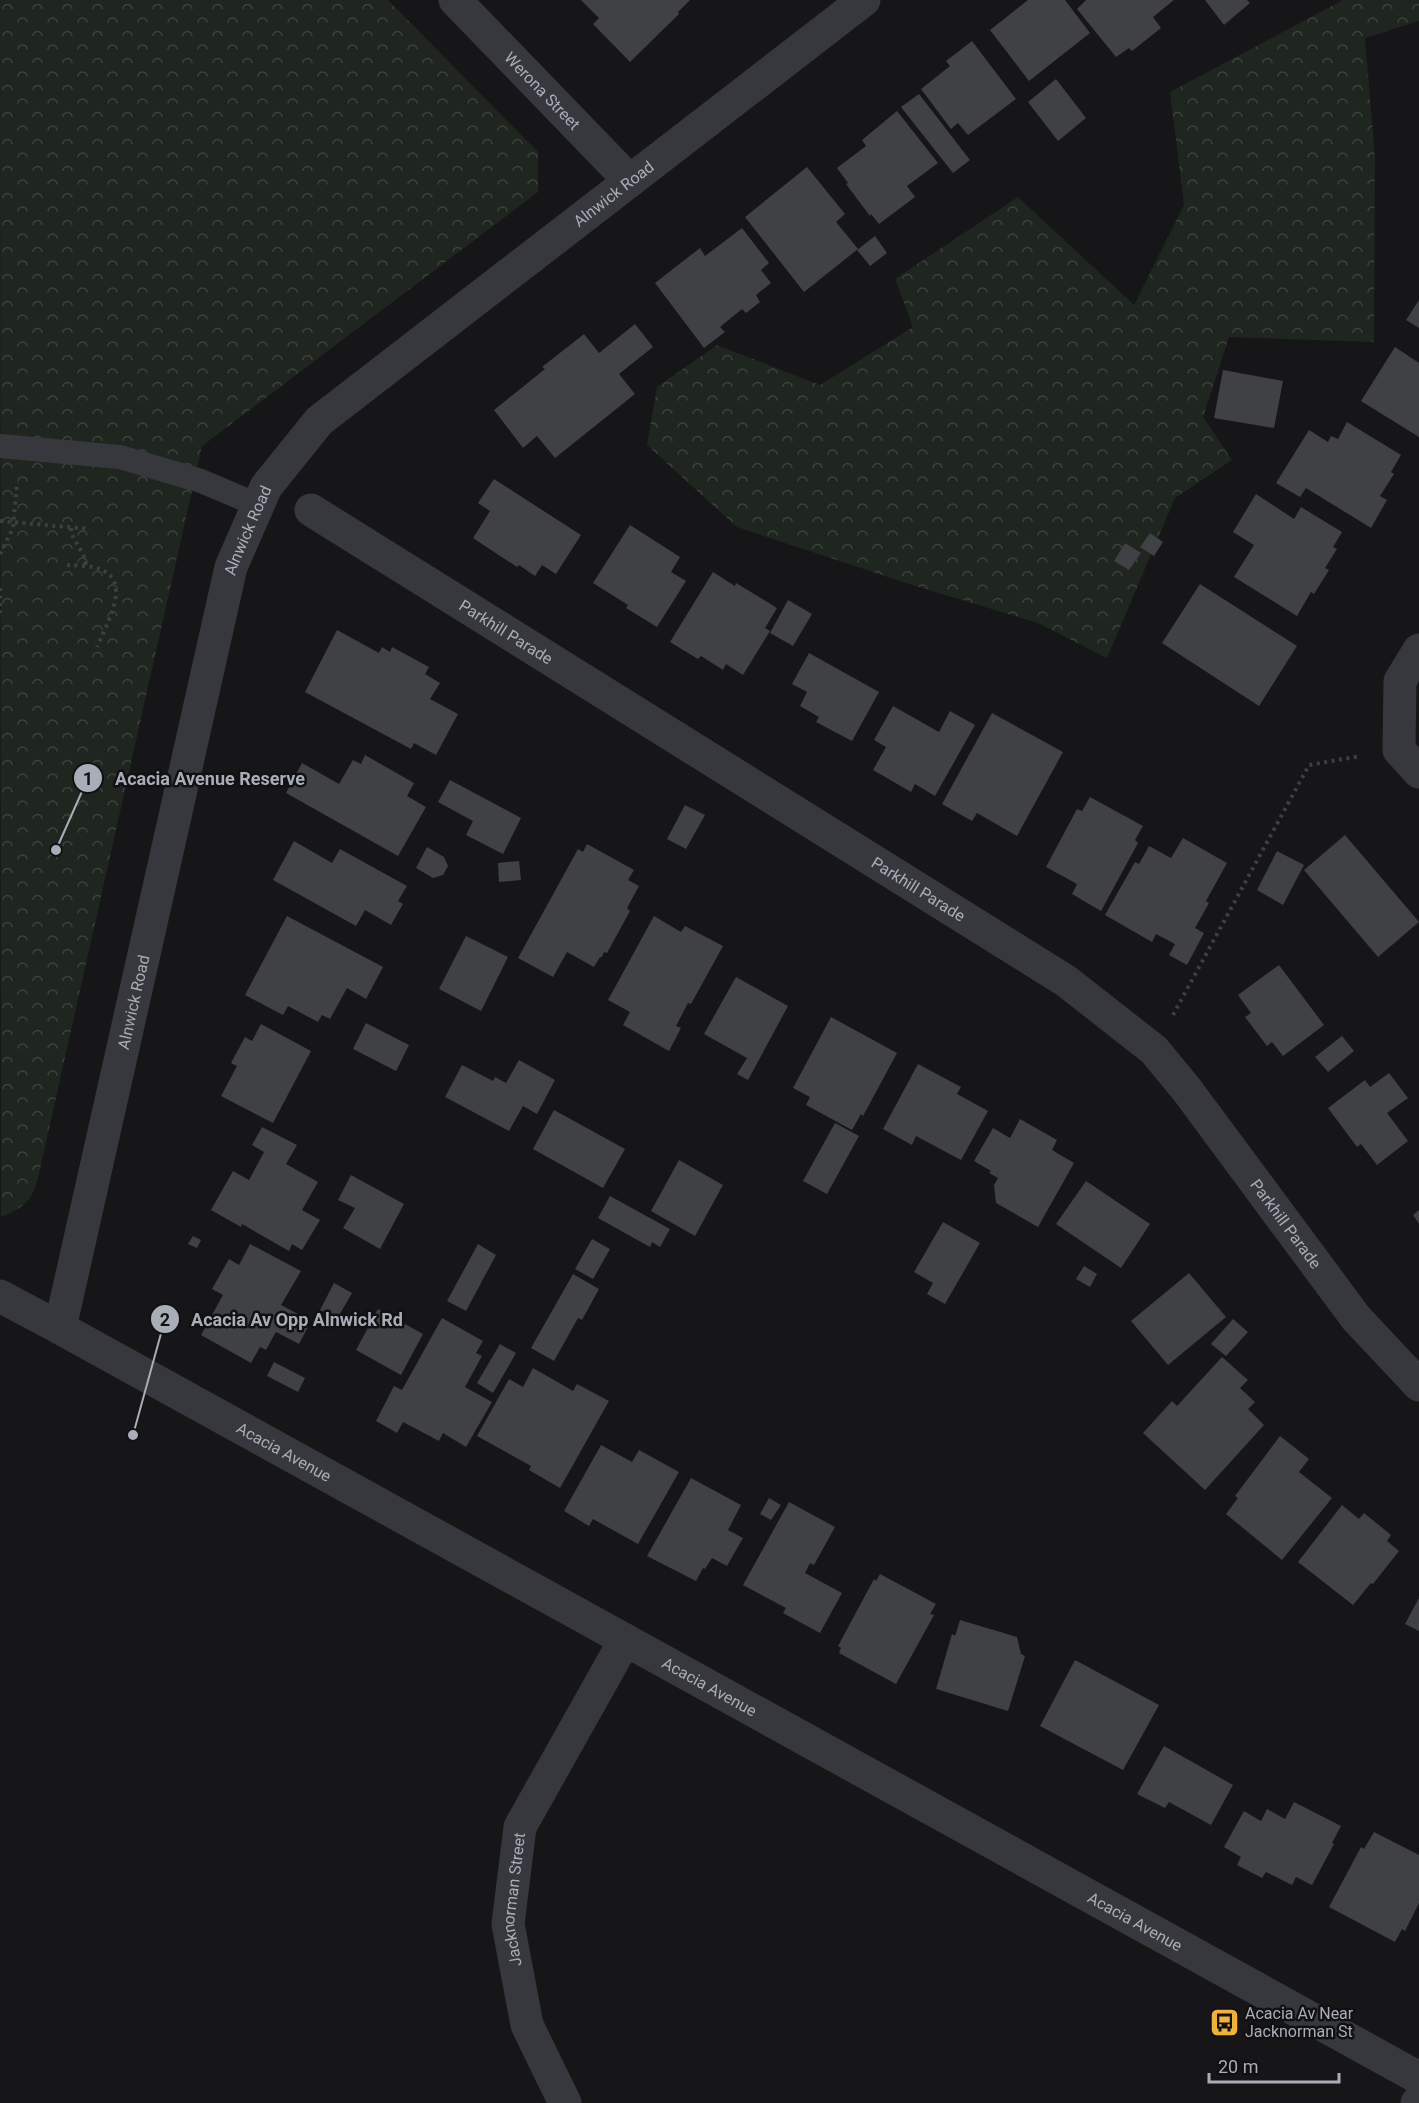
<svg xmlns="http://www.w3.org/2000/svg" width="1419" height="2103" font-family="Roboto,sans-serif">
<defs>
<pattern id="forest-crowns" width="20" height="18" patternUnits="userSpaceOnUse" patternTransform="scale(1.5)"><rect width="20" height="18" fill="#1e261f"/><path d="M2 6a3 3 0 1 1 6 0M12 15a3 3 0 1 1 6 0" fill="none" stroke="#3c433d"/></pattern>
</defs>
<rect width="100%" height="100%" fill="#161618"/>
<path fill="url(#forest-crowns)" d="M 0,0 L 388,0 L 538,152 L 538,192 L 202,446 L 38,1178 C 31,1203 24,1207 1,1217 Z
M 1343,0 L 1419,0 L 1419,21 L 1365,38 L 1375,157 L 1374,342 L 1229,337 L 1203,417 L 1232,460 L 1175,498 L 1107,658 L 1038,623 L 906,583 L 737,527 L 647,445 L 657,387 L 717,345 L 820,385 L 913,327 L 895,279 L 1018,197 L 1134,305 L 1184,205 L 1170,92 Z"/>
<path fill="#404145" d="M 581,0 L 690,0 L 678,12 L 679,14 L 630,62 L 593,24 L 599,18 Z
M 1028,0 L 1065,0 L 1090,33 L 1029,81 L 990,30 Z
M 1086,0 L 1174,0 L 1153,17 L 1161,28 L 1132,51 L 1129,48 L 1116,57 L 1077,9 Z
M 1205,0 L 1247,0 L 1250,3 L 1224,25 Z
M 972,41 L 1016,99 L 968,135 L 958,123 L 951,129 L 921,89 L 950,66 L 946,61 Z
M 1056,79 L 1086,118 L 1058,141 L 1028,102 Z
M 919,94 L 970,160 L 953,173 L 901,107 Z
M 897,111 L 938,163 L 907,186 L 915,197 L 879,224 L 871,214 L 870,216 L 846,184 L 848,183 L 837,168 L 866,146 L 862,140 Z
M 807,167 L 845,214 L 836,222 L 858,249 L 804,292 L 745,217 Z
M 742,228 L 769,263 L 761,270 L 771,283 L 756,295 L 760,302 L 746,313 L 742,309 L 720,327 L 725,332 L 704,348 L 655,283 L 700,248 L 705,256 Z
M 875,236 L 887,253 L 870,266 L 857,250 Z
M 1419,300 L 1419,328 L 1406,320 Z
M 635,324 L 653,347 L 619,374 L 635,394 L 555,458 L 537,436 L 523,448 L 494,410 L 545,369 L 542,367 L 584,334 L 599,353 Z
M 1395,347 L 1419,363 L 1419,437 L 1361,401 Z
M 1223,370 L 1283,381 L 1274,428 L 1214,418 Z
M 1347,422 L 1401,455 L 1391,472 L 1394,474 L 1380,496 L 1387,500 L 1371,528 L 1306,488 L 1300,497 L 1276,483 L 1309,430 L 1328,442 L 1331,436 L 1338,439 Z
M 494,479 L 581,535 L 556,574 L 542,565 L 535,576 L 519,565 L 517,567 L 473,538 L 490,511 L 478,503 Z
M 1256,494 L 1294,519 L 1301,507 L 1342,532 L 1333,547 L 1337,549 L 1325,568 L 1329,570 L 1314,594 L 1311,592 L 1297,616 L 1234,577 L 1254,545 L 1233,532 Z
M 630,525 L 680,557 L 671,572 L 686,581 L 657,627 L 626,608 L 628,605 L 593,583 Z
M 1150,533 L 1163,542 L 1154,556 L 1140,547 Z
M 1125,543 L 1141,553 L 1129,570 L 1114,561 Z
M 713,572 L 735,586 L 736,583 L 777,608 L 765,628 L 770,631 L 743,675 L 726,664 L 723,670 L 701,656 L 698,659 L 670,642 Z
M 1200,584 L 1297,646 L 1259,706 L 1162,643 Z
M 788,600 L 812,614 L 793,646 L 770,633 Z
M 337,630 L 379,653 L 382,647 L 390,652 L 392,647 L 429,667 L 425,674 L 440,683 L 430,699 L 458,714 L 436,755 L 414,743 L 411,749 L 305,692 Z
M 809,653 L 879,692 L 852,741 L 816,722 L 819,717 L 800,706 L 807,692 L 792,684 Z
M 893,706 L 939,732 L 950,711 L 975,725 L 935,796 L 915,784 L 911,792 L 873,770 L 886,747 L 874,740 Z
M 992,713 L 1063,752 L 1017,836 L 977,813 L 972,821 L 942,804 Z
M 365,755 L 414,783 L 407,796 L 426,807 L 398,856 L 286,793 L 302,763 L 339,784 L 353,760 L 361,764 Z
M 450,780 L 521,818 L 503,854 L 466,835 L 473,821 L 438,802 Z
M 1090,797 L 1143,826 L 1135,840 L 1138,843 L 1101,911 L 1072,894 L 1077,884 L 1046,867 L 1077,809 L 1082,811 Z
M 685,805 L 705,815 L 686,849 L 667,839 Z
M 1345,835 L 1419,922 L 1378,957 L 1304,870 Z
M 1183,838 L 1227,863 L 1206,901 L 1209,903 L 1195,928 L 1204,933 L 1187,965 L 1169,955 L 1175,944 L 1156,934 L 1152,942 L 1105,915 L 1135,862 L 1139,864 L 1149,846 L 1171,858 Z
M 294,841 L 332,863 L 340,849 L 407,886 L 398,901 L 403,904 L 391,925 L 365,910 L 356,926 L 273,880 Z
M 587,844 L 634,870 L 628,880 L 639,886 L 627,908 L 630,911 L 607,953 L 604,952 L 602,957 L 600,957 L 594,967 L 567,952 L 553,977 L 518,958 L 578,849 L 583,852 Z
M 427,847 L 444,857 L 448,866 L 443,875 L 433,878 L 416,868 Z
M 1277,851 L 1304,865 L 1283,905 L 1257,890 Z
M 519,861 L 521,880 L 499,882 L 498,863 Z
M 287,916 L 383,967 L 366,999 L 347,988 L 330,1019 L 322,1015 L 318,1022 L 288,1006 L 283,1015 L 245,995 Z
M 654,916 L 681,932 L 685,926 L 723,946 L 691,1004 L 688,1003 L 676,1026 L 681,1028 L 669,1051 L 623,1025 L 630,1012 L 608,1000 Z
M 466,936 L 508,957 L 481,1011 L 439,989 Z
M 1279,965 L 1324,1025 L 1283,1056 L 1272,1042 L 1267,1046 L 1245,1017 L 1251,1013 L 1238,995 Z
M 736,977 L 788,1006 L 748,1080 L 737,1074 L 747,1058 L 704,1034 Z
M 831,1017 L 897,1053 L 863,1116 L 861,1114 L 852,1130 L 806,1105 L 810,1097 L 793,1088 Z
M 366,1023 L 409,1045 L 396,1071 L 353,1049 Z
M 261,1024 L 311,1051 L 273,1123 L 221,1096 L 237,1066 L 231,1063 L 245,1037 L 252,1041 Z
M 1342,1036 L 1354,1051 L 1328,1072 L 1315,1057 Z
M 519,1060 L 555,1080 L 537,1114 L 523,1106 L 509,1131 L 445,1097 L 462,1065 L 493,1081 L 495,1077 L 506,1083 Z
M 918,1064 L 961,1087 L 957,1094 L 988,1111 L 961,1160 L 916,1136 L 912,1145 L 883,1129 Z
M 1389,1073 L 1408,1098 L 1387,1113 L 1408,1141 L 1377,1165 L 1361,1144 L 1357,1147 L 1328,1108 L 1365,1080 L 1370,1087 Z
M 554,1110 L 625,1149 L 603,1188 L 533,1149 Z
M 1020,1119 L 1057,1140 L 1052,1150 L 1074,1163 L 1038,1227 L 996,1203 L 994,1185 L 998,1178 L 989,1173 L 991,1171 L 974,1161 L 993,1128 L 1010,1138 Z
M 835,1123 L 859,1136 L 827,1194 L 803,1181 Z
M 262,1127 L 297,1145 L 286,1164 L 318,1182 L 302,1210 L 320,1220 L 302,1250 L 292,1244 L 289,1251 L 242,1224 L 241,1227 L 211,1210 L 233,1171 L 249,1180 L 264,1152 L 252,1145 Z
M 679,1160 L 723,1185 L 695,1236 L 651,1211 Z
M 351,1175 L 404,1204 L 380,1249 L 343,1228 L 355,1208 L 338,1200 Z
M 1086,1181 L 1150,1224 L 1121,1268 L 1056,1224 Z
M 610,1196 L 670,1229 L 660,1247 L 652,1242 L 650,1247 L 598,1218 Z
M 1419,1210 L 1419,1224 L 1413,1215 Z
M 943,1222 L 980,1243 L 945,1304 L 927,1294 L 933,1283 L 914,1272 Z
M 193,1236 L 201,1240 L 197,1248 L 188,1244 Z
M 592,1239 L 610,1249 L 593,1279 L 575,1269 Z
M 250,1244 L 301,1271 L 281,1305 L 298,1314 L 295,1320 L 308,1327 L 299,1344 L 276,1332 L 266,1350 L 260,1347 L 251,1363 L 201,1335 L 223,1295 L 212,1289 L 229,1259 L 239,1265 Z
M 478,1244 L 496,1255 L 466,1311 L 447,1301 Z
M 1084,1266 L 1097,1274 L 1090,1287 L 1076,1279 Z
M 1189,1273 L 1226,1317 L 1168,1365 L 1131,1321 Z
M 573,1274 L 599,1289 L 582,1320 L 578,1318 L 554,1361 L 531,1348 Z
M 334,1283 L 352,1293 L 337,1319 L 320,1310 Z
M 378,1309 L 423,1334 L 401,1375 L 356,1350 Z
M 442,1318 L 483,1341 L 476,1353 L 482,1356 L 465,1387 L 492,1402 L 466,1447 L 443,1433 L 439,1441 L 403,1422 L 397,1433 L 376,1421 L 394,1386 L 402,1390 Z
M 1233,1319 L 1248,1332 L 1226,1356 L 1211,1344 Z
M 500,1344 L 516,1353 L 493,1393 L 477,1383 Z
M 1222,1357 L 1248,1380 L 1240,1388 L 1255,1402 L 1248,1409 L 1264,1425 L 1205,1490 L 1143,1433 L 1172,1401 L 1177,1406 Z
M 274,1362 L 305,1378 L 298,1392 L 267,1376 Z
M 533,1368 L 573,1391 L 577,1384 L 609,1401 L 560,1488 L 529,1470 L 531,1466 L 477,1436 L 509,1379 L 523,1387 Z
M 1280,1436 L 1309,1459 L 1299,1472 L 1332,1498 L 1282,1560 L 1226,1514 L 1238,1498 L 1235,1496 Z
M 601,1445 L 632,1462 L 639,1450 L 679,1472 L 638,1544 L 593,1519 L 589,1526 L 564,1511 Z
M 691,1478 L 741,1505 L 728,1530 L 743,1538 L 727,1566 L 712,1558 L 705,1569 L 703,1568 L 696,1581 L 647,1556 Z
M 769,1498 L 781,1505 L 771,1520 L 760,1514 Z
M 789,1502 L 835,1527 L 814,1565 L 810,1563 L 805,1573 L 842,1593 L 820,1633 L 783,1613 L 786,1608 L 743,1585 Z
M 1342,1505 L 1359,1519 L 1364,1513 L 1391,1535 L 1387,1541 L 1399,1551 L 1373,1584 L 1371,1583 L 1353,1605 L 1298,1562 Z
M 880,1574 L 936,1604 L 930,1614 L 934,1615 L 896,1684 L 839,1653 L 841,1648 L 838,1646 L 874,1579 L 876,1581 Z
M 1419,1598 L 1419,1631 L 1405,1624 Z
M 960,1620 L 1017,1637 L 1021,1654 L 1025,1656 L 1008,1711 L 936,1689 L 952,1634 L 955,1636 Z
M 1075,1660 L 1159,1705 L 1123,1770 L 1040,1726 Z
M 1164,1746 L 1233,1785 L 1211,1825 L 1169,1802 L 1165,1808 L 1137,1794 Z
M 1294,1802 L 1341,1826 L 1332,1843 L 1334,1844 L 1312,1885 L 1296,1877 L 1292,1885 L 1266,1872 L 1262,1878 L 1237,1865 L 1241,1857 L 1224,1847 L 1244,1811 L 1261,1821 L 1267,1809 L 1285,1819 Z
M 1374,1832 L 1419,1855 L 1419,1903 L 1405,1931 L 1402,1929 L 1395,1942 L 1329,1907 L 1361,1847 L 1364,1849 Z"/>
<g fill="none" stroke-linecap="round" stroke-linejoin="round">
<path stroke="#3d3f44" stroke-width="4" stroke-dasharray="3 4.5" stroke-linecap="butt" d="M 0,521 L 90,529
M 71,528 L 71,533 L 86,560 L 85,566
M 0,554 L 13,528 L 17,482
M 67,565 C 79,566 93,565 104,571 C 131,585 105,627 97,647
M 0,588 L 0,613
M 1173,1015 L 1309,765 L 1361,756"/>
<path stroke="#37383d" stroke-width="24" d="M 0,446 L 120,457 L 201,481 L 258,505"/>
<g stroke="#37383d" stroke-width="33">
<path id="s1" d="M 455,0 L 630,181"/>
<path id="s2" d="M 311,510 L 1066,981 L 1154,1050 L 1187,1090 L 1356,1318 L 1419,1385"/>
<path d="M 1419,650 L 1400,681 L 1399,750 L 1419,772"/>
<path id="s3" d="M 60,1328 L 1419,2078"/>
<path id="s4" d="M 565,2103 L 527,2025 L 508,1924 L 520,1827 L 625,1640"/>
<path d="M 1417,2103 L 1419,2101"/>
</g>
<path stroke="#37383d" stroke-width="33" id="s5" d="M 0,1296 L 60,1328 L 231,567 L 266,487 L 319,421 L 864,0"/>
</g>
<defs>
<symbol id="bus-square" viewBox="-11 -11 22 22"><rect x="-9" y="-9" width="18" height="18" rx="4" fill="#f2b134" stroke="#111113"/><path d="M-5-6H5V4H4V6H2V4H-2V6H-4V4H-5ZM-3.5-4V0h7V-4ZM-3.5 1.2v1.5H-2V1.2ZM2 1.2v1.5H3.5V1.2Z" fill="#111"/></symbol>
</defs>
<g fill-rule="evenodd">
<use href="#bus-square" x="1208" y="2006" width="33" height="33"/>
</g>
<g text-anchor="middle" stroke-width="5" stroke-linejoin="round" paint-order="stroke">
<g font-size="16" fill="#a8adb8" stroke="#111113">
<text dy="6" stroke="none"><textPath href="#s1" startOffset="126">Werona Street</textPath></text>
<text dy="6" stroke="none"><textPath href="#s5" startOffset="1392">Alnwick Road</textPath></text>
<text dy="6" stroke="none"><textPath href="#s5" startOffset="888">Alnwick Road</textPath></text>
<text dy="6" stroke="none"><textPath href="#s2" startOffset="230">Parkhill Parade</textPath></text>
<text dy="6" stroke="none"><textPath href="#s2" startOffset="716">Parkhill Parade</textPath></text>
<text dy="6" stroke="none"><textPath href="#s5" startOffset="402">Alnwick Road</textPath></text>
<text dy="6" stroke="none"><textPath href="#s2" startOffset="1220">Parkhill Parade</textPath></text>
<text dy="6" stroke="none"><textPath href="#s3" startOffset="256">Acacia Avenue</textPath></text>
<text dy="6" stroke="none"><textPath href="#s3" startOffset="742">Acacia Avenue</textPath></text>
<text dy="6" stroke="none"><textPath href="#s4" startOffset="214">Jacknorman Street</textPath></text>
<text dy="6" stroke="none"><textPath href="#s3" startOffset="1228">Acacia Avenue</textPath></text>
</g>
<g font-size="16" fill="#a8adb8" stroke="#111113" text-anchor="start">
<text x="1245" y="2019">Acacia Av Near<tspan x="1245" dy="18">Jacknorman St</tspan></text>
</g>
</g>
<path fill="none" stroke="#a8adb8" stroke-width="2" d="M56 850L88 778M133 1435L165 1319"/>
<g fill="#a8adb8" stroke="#111113" stroke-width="2">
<circle cx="56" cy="850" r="6"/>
<circle cx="133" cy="1435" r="6"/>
<circle cx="88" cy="778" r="15"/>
<circle cx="165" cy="1319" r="15"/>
</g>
<g font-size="18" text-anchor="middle" font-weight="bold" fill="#111">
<text x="88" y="785">1</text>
<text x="165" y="1326">2</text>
</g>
<g font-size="18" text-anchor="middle" font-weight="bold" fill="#a8adb8" stroke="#111113" stroke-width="5" stroke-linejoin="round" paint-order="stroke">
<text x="210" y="785">Acacia Avenue Reserve</text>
<text x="297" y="1326">Acacia Av Opp Alnwick Rd</text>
</g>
<path d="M1209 2073v9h130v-9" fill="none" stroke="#a8adb8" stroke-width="3"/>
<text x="1218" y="2073" font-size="18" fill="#a8adb8" stroke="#111113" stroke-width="4.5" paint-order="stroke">20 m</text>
</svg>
